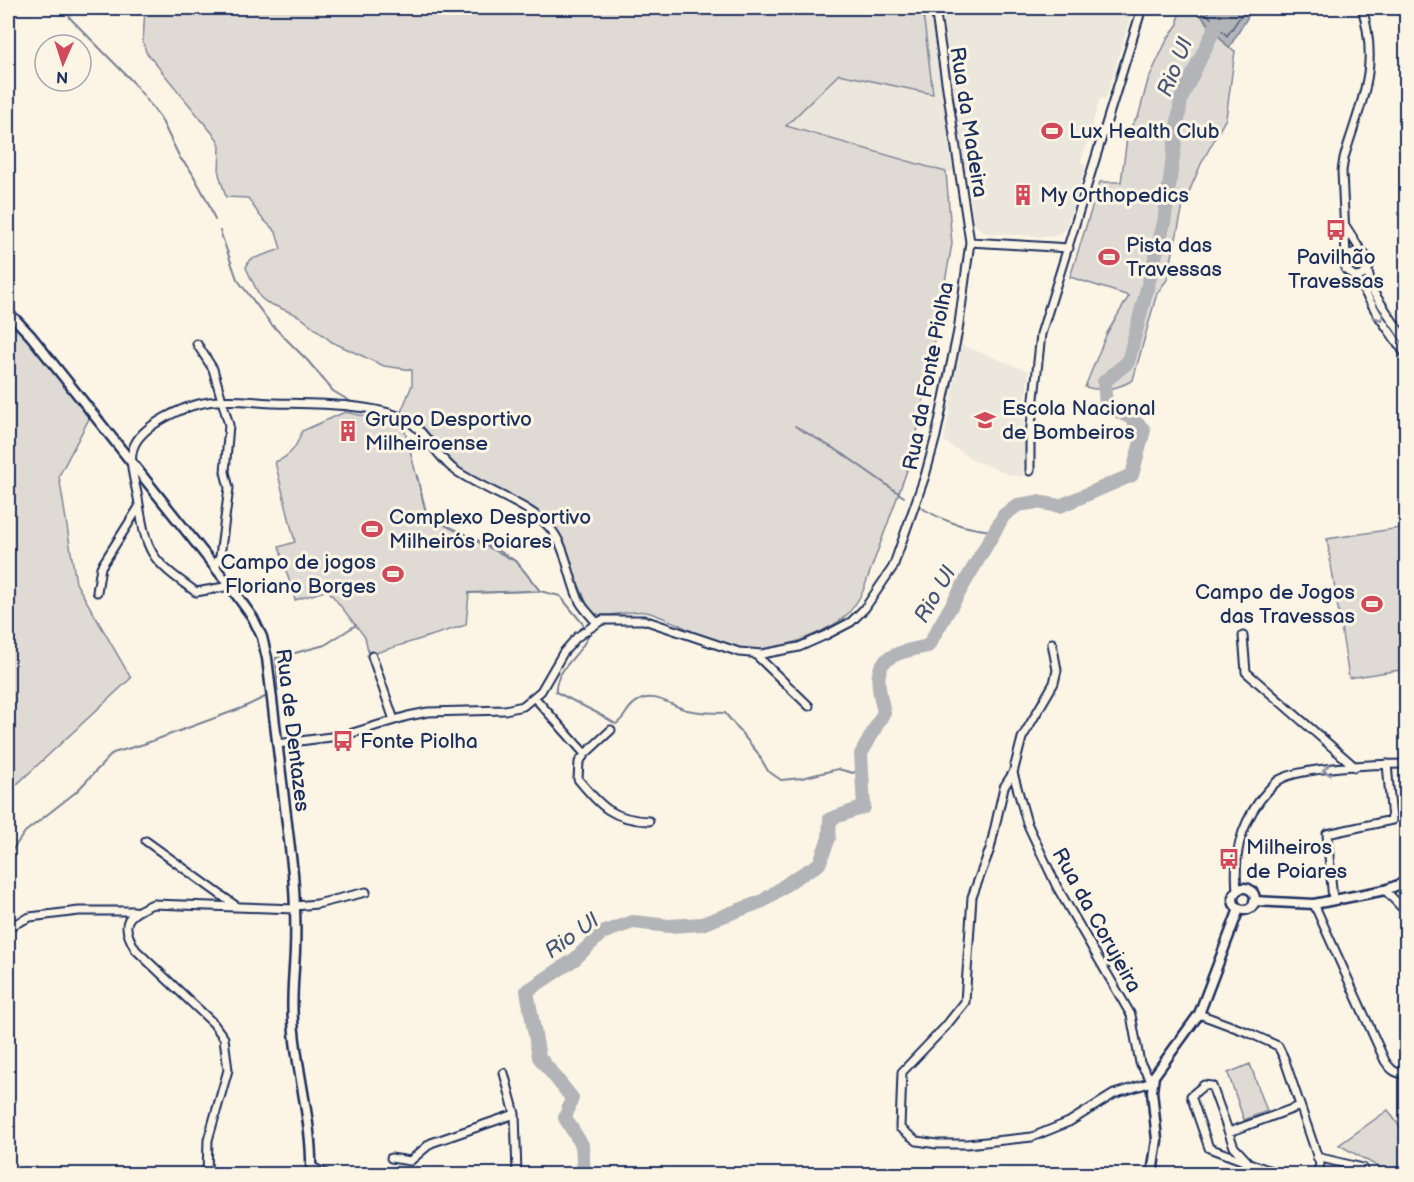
<svg xmlns="http://www.w3.org/2000/svg" width="1414" height="1182" font-family="'Balsamiq Sans',sans-serif">
<rect width="100%" height="100%" fill="#fcf5e5"/>
<filter id="ink" filterUnits="userSpaceOnUse"><feTurbulence type="fractalNoise" baseFrequency=".0167" numOctaves="2"/><feDisplacementMap in="SourceGraphic" scale="12" xChannelSelector="R" yChannelSelector="G"/><feConvolveMatrix kernelMatrix="1 2 1 2 8 2 1 2 1" color-interpolation-filters="sRGB"/></filter>
<g filter="url(#ink)">
<path fill="#ece7dc" d="M 760,8 L 1133,8 L 1106,98 L 1100,99 L 1081,162 L 1086,166 L 1066,228 L 1060,234 L 1050,237 L 984,233 L 974,224 L 968,183 L 972,179 L 971,171 L 946,172 L 785,127 Z
M 961,345 L 1029,371 L 1024,410 L 1023,477 L 1011,475 L 975,461 L 944,441 Z"/>
<path fill="#dfdbd4" stroke="#7d8599" stroke-width="1.5" d="M 145,8 L 902,8 L 923,13 L 933,94 L 839,74 L 786,126 L 946,172 L 952,244 L 913,454 L 863,591 C 850,617 839,623 813,635 C 774,653 740,655 702,636 C 683,627 666,617 646,612 C 629,608 600,623 589,609 L 553,523 L 460,469 L 401,412 L 412,385 L 412,370 L 384,366 L 332,342 L 299,316 L 266,302 L 260,297 L 246,268 L 249,260 L 281,249 L 276,232 L 260,216 L 248,198 L 226,197 L 219,174 L 220,146 L 217,139 L 146,52 L 143,42 Z
M 1179,8 L 1202,8 L 1202,17 L 1229,48 L 1235,51 L 1226,118 L 1201,164 L 1183,206 L 1167,280 L 1157,293 L 1133,380 C 1117,389 1103,392 1085,387 L 1107,333 L 1129,296 L 1070,277 L 1100,182 L 1121,182 L 1128,131 L 1139,114 L 1148,80 L 1168,38 L 1178,24 Z
M 8,316 L 15,319 L 92,413 L 59,476 L 76,583 L 131,678 L 13,788 L 8,813 Z
M 345,412 L 403,424 L 427,516 L 517,562 L 540,591 L 469,593 L 466,625 L 369,655 L 365,637 L 328,590 L 295,600 L 279,547 L 295,542 L 275,462 C 290,457 297,446 302,431 Z
M 1406,527 L 1406,669 L 1349,678 L 1327,539 Z
M 1250,1064 L 1267,1111 L 1244,1120 L 1228,1073 Z
M 1388,1110 L 1406,1136 L 1406,1174 L 1391,1174 L 1339,1145 Z"/>
<path fill="#b2b4b8" stroke="#767f94" stroke-width="1.5" d="M 1202,8 L 1253,8 L 1229,48 L 1202,16 Z"/>
<g fill="none" stroke-linecap="round" stroke-linejoin="round">
<path stroke="#576482" stroke-width="1.5" d="M 1208,8 L 1208,15 L 1227,36 L 1246,8"/>
<path stroke="#767f94" stroke-width="2" d="M 68,8 L 70,18 L 132,81 L 160,117 L 180,158 L 191,171 L 208,202 L 215,220
M 220,231 L 237,279 L 271,324 L 308,361 L 333,391 L 353,403
M 795,426 L 843,454 L 904,497
M 417,476 L 427,516 L 498,550 L 517,562 L 540,591 L 560,596 L 583,624
M 917,505 C 942,521 965,529 995,531
M 469,593 L 529,591
M 588,636 C 581,655 554,670 556,692 L 599,714 L 616,724 C 627,717 626,707 638,701 C 654,691 671,706 687,710 C 700,713 712,713 725,713 L 757,752 L 768,771 L 781,780 L 802,778 L 838,769 L 853,773 L 862,767
M 278,690 L 276,658 L 325,645 L 356,625
M 8,856 L 25,832 L 76,792 L 113,753 L 144,744 L 242,708 L 265,697"/>
<path stroke="#b2b4b8" stroke-width="14" d="M 584,1174 L 582,1145 L 565,1118 L 572,1098 L 539,1057 L 527,991 L 575,959 L 602,933 L 633,922 L 669,926 L 702,924 L 763,901 L 794,879 L 819,864 L 829,838 L 830,819 L 864,807 L 861,754 L 884,712 C 871,662 879,656 928,646 L 1004,515 L 1018,505 L 1037,502 L 1060,506 L 1132,475 L 1144,430 L 1131,418 L 1106,405 L 1104,382 L 1128,362 L 1164,223 L 1181,99 L 1222,13 L 1222,8"/>
<defs>
<path id="minor" d="M 1346,227 L 1361,251 L 1369,259 C 1371,269 1366,276 1356,277 L 1346,270 L 1345,261 L 1349,254 L 1361,251
M 970,242 L 1069,248
M 1346,257 L 1342,171 L 1344,158 C 1361,101 1380,68 1362,8
M 1368,271 L 1372,290 L 1406,341
M 1356,277 L 1378,315 L 1406,355
M 197,344 L 213,369 L 229,425 L 225,472 L 229,488 L 220,556 L 215,567
M 1030,471 L 1030,435 L 1041,334 L 1142,8
M 230,586 L 196,592 C 149,558 147,555 138,498 C 135,482 127,459 135,444 C 144,425 182,407 203,403 C 226,398 252,402 275,403 C 311,404 373,403 405,419 C 423,428 436,455 452,468 C 478,488 528,503 549,527 C 567,546 568,578 580,602 C 584,609 591,616 597,623
M 97,592 L 101,567 L 139,507
M 1243,636 L 1246,672 L 1355,767
M 755,654 L 809,706
M 372,656 L 394,720
M 535,698 L 585,754 L 579,762 L 578,779 C 600,806 613,820 649,821
M 277,744 L 346,735 L 408,716 L 428,712 L 505,710 L 523,706 L 541,691 L 563,653 L 577,637 L 602,620 L 644,620 L 739,652 L 762,654 L 799,647 L 826,635 L 851,622 L 865,608 L 893,567 L 925,476 L 936,436 L 958,331 L 970,242 L 935,8
M 585,754 L 611,730
M 1013,773 L 1027,823 L 1057,887 L 1131,1015 L 1140,1063 L 1152,1082 L 1114,1094 L 1069,1122 L 1032,1137 L 967,1144 L 937,1144 L 917,1141 L 900,1128 L 902,1072 L 945,1027 L 965,1002 L 972,897 L 990,849 L 1004,787 L 1013,773 L 1022,738 L 1054,683 L 1057,670 L 1052,643
M 146,841 L 236,906
M 1406,883 L 1406,894
M 1385,890 L 1406,912
M 1237,891 C 1234,856 1239,829 1260,800 C 1266,793 1272,785 1279,780 C 1300,767 1380,764 1406,764
M 1333,900 L 1327,834 L 1392,820 L 1387,764
M 1314,904 L 1385,1061 C 1391,1070 1396,1074 1406,1074
M 295,906 L 317,904 L 366,892
M 8,927 L 30,917 L 79,911 L 134,911
M 1199,1014 L 1247,1032 L 1278,1046 L 1284,1058 L 1320,1164 L 1317,1174
M 504,1073 L 515,1114 L 517,1174
M 1229,1132 L 1300,1106
M 1317,1157 L 1363,1168
M 391,1158 L 410,1161 L 431,1143 L 515,1114
M 1247,1161 L 1234,1147 L 1212,1086 L 1204,1085 L 1191,1096 L 1209,1148 L 1279,1174
M 311,1166 L 326,1174
M 1153,1171 L 1165,1174
M 207,1174 L 208,1140 L 228,1070 L 224,1038 L 213,1023 L 136,950 C 119,923 126,915 153,904 L 295,909"/>
<path id="tertiary" d="M 8,315 L 15,319 L 31,336 L 230,586 L 253,618 L 262,637 L 267,658 L 293,873 C 295,899 296,925 295,951 C 294,974 291,997 293,1020 C 296,1071 313,1123 311,1174
M1233 899a11 11 0 1 1 22 0a11 11 0 1 1-22 0Z
M 1254,901 L 1314,904 L 1385,890 L 1406,882
M 1152,1174 L 1157,1140 L 1152,1091 L 1154,1076 L 1199,1014 L 1239,909"/>
</defs>
<use href="#minor" stroke="#1b2f5e" stroke-width="11"/>
<use href="#tertiary" stroke="#1b2f5e" stroke-width="13"/>
<use href="#minor" stroke="#fcf5e5" stroke-width="7"/>
<use href="#tertiary" stroke="#fcf5e5" stroke-width="8"/>
</g>
<defs><path id="oneway-chevron" d="M-2-3.5L2.5 0L-2 3.5" fill="none" stroke-width="1.6" stroke-linecap="round" stroke-linejoin="round" transform="scale(1.5)"/></defs>
<g stroke="#8c92a2">
<use href="#oneway-chevron" transform="translate(1380 317) rotate(57)"/>
<use href="#oneway-chevron" transform="translate(1327 770) rotate(174)"/>
</g>
</g>
<defs>
<symbol id="stadium-bare" viewBox="-9 -9 18 18"><path d="M0-5a6.5 5 0 1 0 0 10a6.5 5 0 1 0 0-10ZM-3.5-1.8h7v3.6h-7Z" fill="#d1495b" stroke="#fcf5e5" stroke-width="2.5" paint-order="stroke"/></symbol>
<symbol id="building-bare" viewBox="-9 -9 18 18"><path d="M-4-6H4V6H1V3H-1V6H-4ZM-2.5-4.3h1.7v1.8h-1.7ZM.8-4.3h1.7v1.8H.8ZM-2.5-1h1.7V.8h-1.7ZM.8-1h1.7V.8H.8Z" fill="#d1495b" stroke="#fcf5e5" stroke-width="2.5" paint-order="stroke"/></symbol>
<symbol id="bus-bare" viewBox="-9 -9 18 18"><path d="M-5-6H5V4H4V6H2V4H-2V6H-4V4H-5ZM-3.5-4V0h7V-4ZM-3.5 1.2v1.5H-2V1.2ZM2 1.2v1.5H3.5V1.2Z" fill="#d1495b" stroke="#fcf5e5" stroke-width="2.5" paint-order="stroke"/></symbol>
<symbol id="school-bare" viewBox="-9 -9 18 18"><path d="M0-5L7-2L0 1L-7-2ZM-4 1L0 2.5L4 1V4Q0 6-4 4Z" fill="#d1495b" stroke="#fcf5e5" stroke-width="2.5" paint-order="stroke"/></symbol>
</defs>
<g fill-rule="evenodd">
<use href="#stadium-bare" x="1037" y="116" width="30" height="30"/>
<use href="#building-bare" x="1008" y="180" width="30" height="30"/>
<use href="#bus-bare" x="1321" y="215" width="30" height="30"/>
<use href="#stadium-bare" x="1094" y="242" width="30" height="30"/>
<use href="#school-bare" x="970" y="405" width="30" height="30"/>
<use href="#building-bare" x="333" y="416" width="30" height="30"/>
<use href="#stadium-bare" x="357" y="514" width="30" height="30"/>
<use href="#stadium-bare" x="378" y="559" width="30" height="30"/>
<use href="#stadium-bare" x="1357" y="589" width="30" height="30"/>
<use href="#bus-bare" x="328" y="726" width="30" height="30"/>
<use href="#bus-bare" x="1214" y="844" width="30" height="30"/>
</g>
<g text-anchor="middle" stroke-width="6" stroke-linejoin="round" paint-order="stroke">
<g font-size="21" fill="#1b2f5e" stroke="#fcf5e5">
<text transform="translate(969 122) rotate(81)" y="7">Rua da Madeira</text>
<text transform="translate(928 376) rotate(-79)" y="7">Rua da Fonte Piolha</text>
<text transform="translate(293 730) rotate(83)" y="7">Rua de Dentazes</text>
<text transform="translate(1097 920) rotate(61)" y="7">Rua da Corujeira</text>
</g>
<g font-size="21" fill="#1b2f5e" stroke="#fcf5e5" text-anchor="start">
<text x="1069" y="138">Lux Health Club</text>
<text x="1040" y="202">My Orthopedics</text>
<text x="1126" y="252">Pista das<tspan x="1126" dy="24">Travessas</tspan></text>
<text x="1336" y="264" text-anchor="middle">Pavilhão<tspan x="1336" dy="24">Travessas</tspan></text>
<text x="1002" y="415">Escola Nacional<tspan x="1002" dy="24">de Bombeiros</tspan></text>
<text x="365" y="426">Grupo Desportivo<tspan x="365" dy="24">Milheiroense</tspan></text>
<text x="389" y="524">Complexo Desportivo<tspan x="389" dy="24">Milheirós Poiares</tspan></text>
<text x="376" y="569" text-anchor="end">Campo de jogos<tspan x="376" dy="24">Floriano Borges</tspan></text>
<text x="1355" y="599" text-anchor="end">Campo de Jogos<tspan x="1355" dy="24">das Travessas</tspan></text>
<text x="360" y="748">Fonte Piolha</text>
<text x="1246" y="854">Milheiros<tspan x="1246" dy="24">de Poiares</tspan></text>
</g>
<g font-size="22" font-style="italic" fill="#485779" stroke="#fcf5e5">
<text transform="translate(1174 67) rotate(-68)" y="8">Rio Ul</text>
<text transform="translate(934 594) rotate(-60)" y="8">Rio Ul</text>
<text transform="translate(571 935) rotate(-36)" y="8">Rio Ul</text>
</g>
</g>
<rect width="1414" height="1182" fill="none" stroke="#fcf5e5" stroke-width="30"/>
<rect x="15" y="15" width="1384" height="1152" fill="none" stroke="#1b2f5e" stroke-width="2" filter="url(#ink)"/>
<g transform="translate(63 63) rotate(183)"><circle r="28" fill="#fcf5e5" stroke="#a2a6af" stroke-width="1.5"/>
<path d="M0-4.5L10 22L0 15L-10 22Z" fill="#d1495b"/>
<text y="-9" font-size="16" font-weight="bold" text-anchor="middle" fill="#1b2f5e">N</text>
</g>
</svg>
